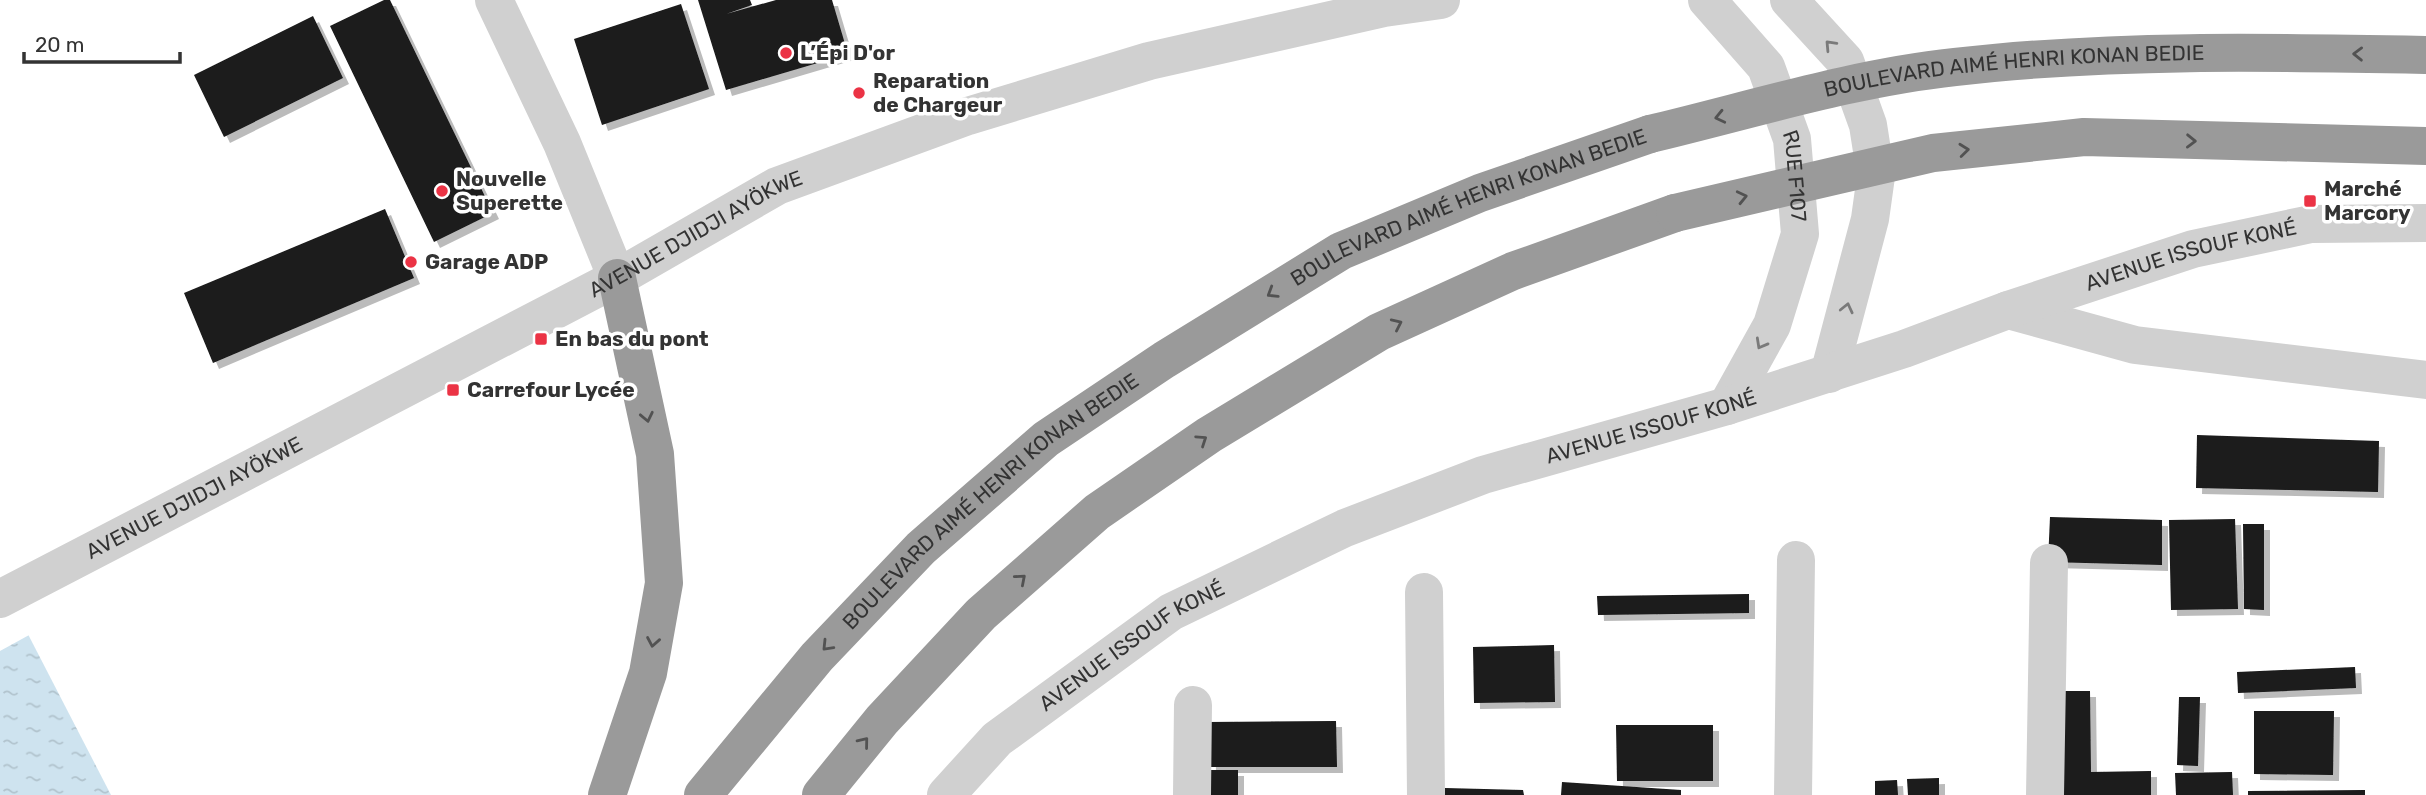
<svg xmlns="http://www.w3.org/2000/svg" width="2426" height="795" font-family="Rubik,sans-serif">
<defs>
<pattern id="water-ripples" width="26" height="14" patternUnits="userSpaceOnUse" patternTransform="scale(1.75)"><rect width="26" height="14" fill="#cee3ef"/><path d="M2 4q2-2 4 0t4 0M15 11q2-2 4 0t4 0" fill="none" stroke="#b1c3cd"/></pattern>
<filter id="shadow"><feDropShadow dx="6" dy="6" stdDeviation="0" flood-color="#0004"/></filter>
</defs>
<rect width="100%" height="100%" fill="#fff"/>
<path fill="url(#water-ripples)" d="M 0,580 L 111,795 L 0,795 Z"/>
<path fill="#fff" d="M 0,577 L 31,634 L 0,651 Z"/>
<path fill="#1a1a1a" filter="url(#shadow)" d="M 384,0 L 390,0 L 493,213 L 434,242 L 330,26 Z
M 698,0 L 750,0 L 752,5 L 726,14 L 776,0 L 832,0 L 848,54 L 726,90 Z
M 681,4 L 709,89 L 602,125 L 574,39 Z
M 313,16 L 343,78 L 224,137 L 194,75 Z
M 385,209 L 414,278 L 213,363 L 184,293 Z
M 2197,435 L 2379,441 L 2378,492 L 2196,488 Z
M 2050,517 L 2162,520 L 2162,565 L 2048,562 Z
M 2235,519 L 2238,609 L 2171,610 L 2169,520 Z
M 2243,524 L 2264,524 L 2264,610 L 2244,609 Z
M 1749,594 L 1749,613 L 1598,615 L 1597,596 Z
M 1554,645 L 1555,702 L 1474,703 L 1473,647 Z
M 2355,667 L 2356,688 L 2238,693 L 2237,672 Z
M 2052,691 L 2090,691 L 2091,772 L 2151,771 L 2151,795 L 2055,795 Z
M 2179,697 L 2200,697 L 2198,766 L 2177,765 Z
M 2254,711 L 2334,711 L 2333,775 L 2254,774 Z
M 1336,721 L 1337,767 L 1210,767 L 1209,722 Z
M 1616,725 L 1713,725 L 1713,781 L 1617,781 Z
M 1196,770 L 1238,770 L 1238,795 L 1196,795 Z
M 2232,772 L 2233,795 L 2176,795 L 2175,773 Z
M 1939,778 L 1939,795 L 1908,795 L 1907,779 Z
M 1897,780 L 1898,795 L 1875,795 L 1875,781 Z
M 1562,782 L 1681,790 L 1681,795 L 1561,795 Z
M 1445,788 L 1523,790 L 1524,795 L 1445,795 Z
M 2365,790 L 2365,795 L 2248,795 L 2248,791 Z"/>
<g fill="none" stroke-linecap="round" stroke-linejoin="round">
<g stroke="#d0d0d0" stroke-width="38">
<path d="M 494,0 L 562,143 L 617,278"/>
<path id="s1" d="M 1707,0 L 1766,67 L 1792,139 L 1800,234 L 1772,325 L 1727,406"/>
<path d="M 1789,0 L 1845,61 L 1868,125 L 1876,176 L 1870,219 L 1829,374"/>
<path d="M 2008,310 L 2135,345 L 2426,380"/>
<path d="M 1424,592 L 1426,795"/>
<path id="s2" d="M 0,599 L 617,278 L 777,186 L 968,116 L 1149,61 L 1384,8 L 1441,0"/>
<path id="s3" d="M 946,795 L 997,739 L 1171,612 L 1345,528 L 1483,475 L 1727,406 L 1904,349 L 2008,310 L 2193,249 L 2311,224 L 2426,223"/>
<path d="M 1192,795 L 1193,705"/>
<path d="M 1793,795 L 1796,560"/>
<path d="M 2045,795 L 2049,563"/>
</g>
<g stroke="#9a9a9a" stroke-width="38">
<path d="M 607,795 L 648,673 L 664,583 L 655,454 L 617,278"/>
<path id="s4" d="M 703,795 L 817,657 L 921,548 L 1046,439 L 1164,360 L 1341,251 L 1480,193 L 1650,134"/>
<path d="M 821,795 L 882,720 L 981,614 L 1097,512 L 1209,435 L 1379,332 L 1513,271 L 1675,213"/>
</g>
<g stroke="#9a9a9a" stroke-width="38">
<path id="s5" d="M 1650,134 C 1751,110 1852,78 1955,67 C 2112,49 2268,52 2426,55"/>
<path d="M 1675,213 L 1933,153 L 2084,137 L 2426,146"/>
</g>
</g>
<defs><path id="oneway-chevron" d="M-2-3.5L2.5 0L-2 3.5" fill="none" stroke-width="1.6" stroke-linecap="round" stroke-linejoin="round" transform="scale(1.75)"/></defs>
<g stroke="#7a7a7a">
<use href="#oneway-chevron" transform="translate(1830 45) rotate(-133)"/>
<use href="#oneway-chevron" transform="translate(1847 308) rotate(-77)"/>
<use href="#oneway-chevron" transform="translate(1761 344) rotate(119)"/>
</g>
<g stroke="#525252">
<use href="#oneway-chevron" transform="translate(2358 54) rotate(-179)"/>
<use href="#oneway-chevron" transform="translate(1720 117) rotate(167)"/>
<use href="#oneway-chevron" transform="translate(2191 141) rotate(1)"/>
<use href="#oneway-chevron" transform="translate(1964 150) rotate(-6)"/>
<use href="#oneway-chevron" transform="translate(1742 197) rotate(-13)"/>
<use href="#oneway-chevron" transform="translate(1272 293) rotate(148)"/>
<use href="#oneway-chevron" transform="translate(1397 324) rotate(-25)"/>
<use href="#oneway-chevron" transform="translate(647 417) rotate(78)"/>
<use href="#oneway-chevron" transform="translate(1202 440) rotate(-34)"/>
<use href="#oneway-chevron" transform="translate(1021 579) rotate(-41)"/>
<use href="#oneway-chevron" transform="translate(653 642) rotate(100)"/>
<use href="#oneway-chevron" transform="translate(827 646) rotate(134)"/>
<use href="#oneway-chevron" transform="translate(864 742) rotate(-51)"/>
</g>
<g fill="#eb3345" stroke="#fff" stroke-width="2.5">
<circle cx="786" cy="53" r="7"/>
<circle cx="859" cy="93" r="7"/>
<circle cx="442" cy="191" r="7"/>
<rect x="2303" y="194" width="14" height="14" rx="3.5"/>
<circle cx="411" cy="262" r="7"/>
<rect x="534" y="332" width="14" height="14" rx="3.5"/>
<rect x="446" y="383" width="14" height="14" rx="3.5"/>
</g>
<g text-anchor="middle" stroke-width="7" stroke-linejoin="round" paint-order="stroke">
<g font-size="21" font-weight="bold" fill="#333" stroke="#fff" text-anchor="start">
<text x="800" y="60">L’Épi D'or</text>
<text x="873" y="88">Reparation<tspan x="873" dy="24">de Chargeur</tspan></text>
<text x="456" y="186">Nouvelle<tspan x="456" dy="24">Superette</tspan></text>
<text x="2324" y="196">Marché<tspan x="2324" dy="24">Marcory</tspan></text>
<text x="425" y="269">Garage ADP</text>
<text x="555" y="346">En bas du pont</text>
<text x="467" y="397">Carrefour Lycée</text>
</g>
<g font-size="21" fill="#333" stroke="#fff">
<text dy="7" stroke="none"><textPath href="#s5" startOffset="371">BOULEVARD AIMÉ HENRI KONAN BEDIE</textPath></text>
<text dy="7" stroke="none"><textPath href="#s1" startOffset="203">RUE F107</textPath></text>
<text dy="7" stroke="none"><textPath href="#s4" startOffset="980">BOULEVARD AIMÉ HENRI KONAN BEDIE</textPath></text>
<text dy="7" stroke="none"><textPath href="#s2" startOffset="786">AVENUE DJIDJI AYÖKWE</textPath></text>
<text dy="7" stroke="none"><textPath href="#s3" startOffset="1374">AVENUE ISSOUF KONÉ</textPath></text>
<text dy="7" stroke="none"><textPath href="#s3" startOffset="807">AVENUE ISSOUF KONÉ</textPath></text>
<text dy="7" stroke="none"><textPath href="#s2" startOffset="219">AVENUE DJIDJI AYÖKWE</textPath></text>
<text dy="7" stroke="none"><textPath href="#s4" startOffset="413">BOULEVARD AIMÉ HENRI KONAN BEDIE</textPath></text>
<text dy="7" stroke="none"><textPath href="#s3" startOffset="240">AVENUE ISSOUF KONÉ</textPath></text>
</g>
</g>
<path d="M24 52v10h156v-10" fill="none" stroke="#333333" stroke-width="3.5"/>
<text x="35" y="52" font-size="21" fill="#333333" stroke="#ffffff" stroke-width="5" paint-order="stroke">20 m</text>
</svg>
